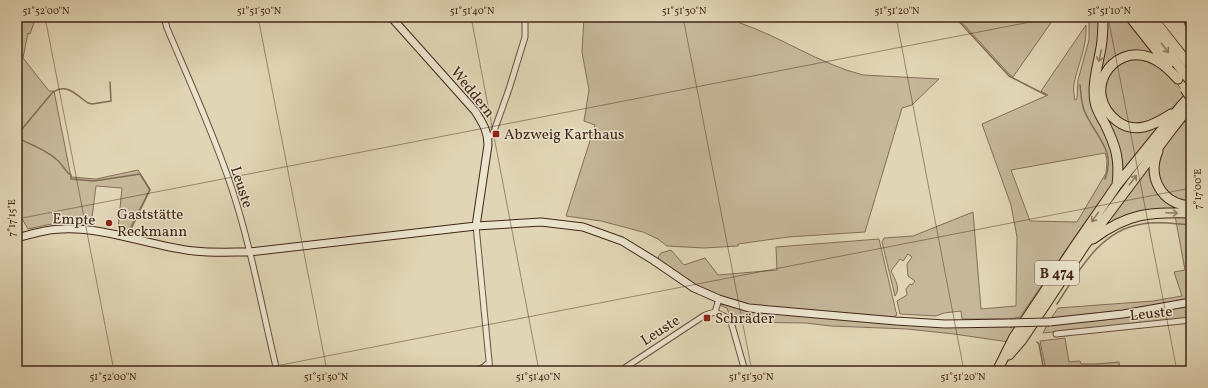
<svg xmlns="http://www.w3.org/2000/svg" width="1208" height="388" font-family="Vollkorn,serif">
<rect width="100%" height="100%" fill="#e0d5b4"/>
<filter id="stains"><feTurbulence type="fractalNoise" baseFrequency=".005" numOctaves="4"/><feColorMatrix values="0 0 0 0 .2 0 0 0 0 .09 0 0 0 0 .02 0 0 0 .5 -.17"/></filter>
<radialGradient id="worn" r=".72"><stop offset=".6" stop-color="#630" stop-opacity="0"/><stop offset="1" stop-color="#630" stop-opacity=".3"/></radialGradient>
<path fill="#c5b799" stroke="#846e58" fill-rule="evenodd" d="M 17,17 L 36,17 L 30,34 L 28,33 L 23,58 L 49,91 L 54,91 L 71,177 L 96,179 L 138,170 L 150,189 L 129,230 L 118,229 L 122,188 L 96,186 L 91,225 L 61,222 L 28,229 C 17,210 16,210 22,189 L 17,188 Z
M 584,17 L 743,17 L 740,23 C 782,37 819,64 863,75 L 939,79 L 912,105 L 902,108 L 865,232 L 788,237 L 738,244 L 738,246 L 704,248 L 667,246 L 658,239 L 643,232 L 601,221 L 566,216 L 595,125 L 584,121 L 589,90 L 582,52 Z
M 957,17 L 1055,17 L 1013,77 L 1010,75 Z
M 1089,17 L 1100,17 L 1100,21 L 1092,80 L 1110,142 L 1115,176 L 1112,186 L 1085,222 L 1020,317 L 1014,318 L 1013,319 L 962,319 L 961,311 L 944,313 L 936,316 L 900,314 L 897,301 L 907,295 L 906,289 L 910,284 L 912,285 L 915,281 L 908,276 L 907,264 L 912,257 L 908,254 L 903,261 L 900,259 L 891,271 C 895,279 901,289 895,296 L 882,242 L 884,238 L 913,236 L 973,212 L 981,309 L 1016,306 L 1017,237 L 1011,205 L 982,124 L 1048,95 L 1041,91 L 1086,25 C 1087,48 1078,63 1074,84 C 1073,89 1074,95 1075,100 L 1077,99 L 1078,80 L 1089,40 ZM 1105,153 L 1107,160 L 1106,173 L 1077,222 L 1030,221 L 1011,170 Z
M 1105,17 L 1126,17 L 1156,56 L 1124,54 L 1099,88 L 1118,125 L 1161,123 L 1122,174 L 1101,112 L 1097,82 Z
M 1180,17 L 1191,17 L 1191,44 L 1187,37 Z
M 1132,58 L 1151,60 L 1172,77 L 1185,94 L 1185,96 L 1167,112 L 1145,124 L 1131,124 L 1119,118 L 1106,102 L 1104,89 L 1107,77 L 1115,67 Z
M 1191,114 L 1191,203 C 1163,200 1150,173 1163,148 C 1169,138 1183,123 1191,114 Z
M 1151,163 L 1153,177 L 1184,208 L 1160,210 L 1100,229 Z
M 1175,216 L 1191,216 L 1191,299 L 1120,312 L 1052,319 L 1052,317 L 1058,308 L 1153,301 L 1182,296 L 1174,272 L 1185,270 Z
M 879,239 L 896,312 L 897,313 L 896,316 L 890,319 L 770,308 L 736,302 L 701,289 L 659,260 L 658,257 L 661,253 L 671,250 L 684,265 L 705,258 L 718,275 L 777,270 L 776,247 Z
M 720,304 L 902,325 L 1018,327 L 1009,342 L 954,334 L 907,329 L 831,326 L 806,323 L 738,322 L 729,314 L 727,308 L 719,305 Z
M 1191,305 L 1191,318 L 1043,333 L 1047,325 Z
M 1065,338 L 1069,362 L 1080,361 L 1081,364 L 1096,364 L 1119,362 L 1120,371 L 1046,371 L 1040,341 Z"/>
<g fill="none" stroke-linecap="round" stroke-linejoin="round">
<path stroke="#816c56" stroke-width="1.5" d="M 955,17 L 1009,76 L 1046,95
M 1080,85 C 1081,93 1081,102 1084,110 C 1094,135 1117,150 1105,179
M 17,135 L 52,93 C 67,82 76,95 88,103 L 92,104 L 111,101 L 110,82
M 17,138 C 30,144 45,149 56,159 C 62,163 65,172 71,175 L 71,179 L 94,181 L 140,174 L 150,190 L 131,229
M 1057,304 C 1078,272 1100,230 1142,224 C 1158,221 1175,224 1191,225
M 1037,342 L 1039,344 L 1044,371"/>
<defs>
<path id="street" d="M 164,17 L 167,28 C 189,80 213,132 231,186 C 251,246 262,309 277,371
M 488,138 L 492,135 L 494,131 L 509,89 L 525,37 L 525,17
M 476,226 L 490,371
M 715,312 L 719,299
M 1056,334 L 1191,320
M 480,369 L 484,367 L 489,362
M 620,371 L 705,315 L 715,312 L 730,319 L 731,322 L 745,371"/>
<path id="secondary" d="M 391,17 L 475,111 C 483,123 488,132 488,145 L 476,226
M 17,238 C 31,234 47,229 62,229 C 107,227 150,246 194,251 C 213,253 231,252 249,252 L 476,226 L 541,222 L 583,227 L 622,241 L 653,260 L 694,288 L 719,299 L 749,308 L 896,321 L 945,324 L 1010,323
M 1049,322 L 1123,314 L 1191,302"/>
<path id="highway" d="M 1103,17 C 1103,29 1103,41 1100,53 C 1097,69 1092,85 1095,102 C 1096,109 1101,117 1105,124 C 1116,147 1120,159 1117,185
M 1130,17 L 1168,65
M 1141,17 L 1191,82
M 1152,17 L 1191,67
M 1164,17 L 1191,51
M 1177,17 L 1184,36
M 1171,114 C 1154,125 1135,135 1117,121 C 1081,93 1111,44 1149,57 C 1161,61 1170,71 1178,79
M 1158,151 C 1147,177 1161,204 1191,206
M 1093,239 C 1128,213 1149,212 1191,213
M 1009,355 L 1022,340 L 1085,245 L 1172,129 L 1191,105
M 997,371 L 1014,337 L 1075,246 L 1117,185 L 1181,106 L 1191,95"/>
</defs>
<use href="#street" stroke="#6a523f" stroke-width="7"/>
<use href="#secondary" stroke="#432618" stroke-width="9"/>
<use href="#highway" stroke="#432618" stroke-width="11"/>
<use href="#street" stroke="#ebe4ce" stroke-width="5"/>
<use href="#secondary" stroke="#ebe4ce" stroke-width="7"/>
<use href="#highway" stroke="#e0d5b4" stroke-width="9"/>
<defs>
<path id="secondary-bridge" d="M 1010,323 L 1049,322"/>
<path id="highway-bridge" d="M 1185,89 L 1191,98"/>
</defs>
<use href="#secondary-bridge" stroke="#432618" stroke-width="9" stroke-linecap="butt"/>
<use href="#highway-bridge" stroke="#432618" stroke-width="11" stroke-linecap="butt"/>
<use href="#secondary-bridge" stroke="#ebe4ce" stroke-width="7"/>
<use href="#highway-bridge" stroke="#e0d5b4" stroke-width="9"/>
</g>
<defs><path id="oneway-shaft" d="M-6 0H5M1.5-3L5.5 0L1.5 3" fill="none" stroke-width="1.6" stroke-linecap="round" stroke-linejoin="round"/></defs>
<g stroke="#927e66">
<use href="#oneway-shaft" transform="translate(1165 48) rotate(53)"/>
<use href="#oneway-shaft" transform="translate(1100 56) rotate(102)"/>
<use href="#oneway-shaft" transform="translate(1133 180) rotate(-53)"/>
<use href="#oneway-shaft" transform="translate(1172 213) rotate(2)"/>
<use href="#oneway-shaft" transform="translate(1095 217) rotate(125)"/>
</g>
<path fill="none" stroke="#432618" stroke-width="1" stroke-opacity="0.45" d="M 45,17 L 114,371M 258,17 L 327,371M 471,17 L 539,371M 683,17 L 752,371M 896,17 L 964,371M 1108,17 L 1177,371M 17,22 L 41,17M 17,219 L 1056,17M 250,371 L 1191,188"/>
<g fill="#8f2418" stroke="#ebe4ce" stroke-width="1.5">
<rect x="492" y="130" width="8" height="8" rx="2"/>
<circle cx="109" cy="223" r="4"/>
<rect x="703" y="314" width="8" height="8" rx="2"/>
</g>
<g text-anchor="middle" stroke-width="3" stroke-linejoin="round" paint-order="stroke">
<rect fill="#ebe4ce" stroke="#755f4f" stroke-width="1" x="1035" y="261" width="44" height="24" rx="3"/>
<g font-size="14" font-weight="bold" fill="#432618">
<text x="1057" y="278">B 474</text>
</g>
<g font-size="15" fill="#432618" stroke="#ebe4ce">
<text transform="translate(473 92) rotate(51)" y="5">Weddern</text>
<text transform="translate(242 187) rotate(72)" y="5">Leuste</text>
<text transform="translate(74 219) rotate(2)" y="5">Empte</text>
<text transform="translate(1151 313) rotate(-6)" y="5">Leuste</text>
<text transform="translate(660 330) rotate(-33)" y="5">Leuste</text>
</g>
<g font-size="15" fill="#432618" stroke="#ebe4ce" text-anchor="start">
<text x="504" y="139">Abzweig Karthaus</text>
<text x="117" y="219">Gaststätte<tspan x="117" dy="17">Reckmann</tspan></text>
<text x="715" y="323">Schräder</text>
</g>
</g>
<rect width="1208" height="388" fill="none" stroke="#e0d5b4" stroke-width="44"/>
<rect x="22" y="22" width="1164" height="344" fill="none" stroke="#432618" stroke-width="1.5"/>
<g font-size="10" text-anchor="middle" fill="#432618">
<text x="46" y="14">51°52'00"N</text>
<text x="259" y="14">51°51'50"N</text>
<text x="472" y="14">51°51'40"N</text>
<text x="684" y="14">51°51'30"N</text>
<text x="897" y="14">51°51'20"N</text>
<text x="1109" y="14">51°51'10"N</text>
<text transform="translate(1197 189) rotate(-90)" y="4">7°17'00"E</text>
<text transform="translate(11 218) rotate(-90)" y="4">7°17'15"E</text>
<text x="113" y="380">51°52'00"N</text>
<text x="326" y="380">51°51'50"N</text>
<text x="538" y="380">51°51'40"N</text>
<text x="751" y="380">51°51'30"N</text>
<text x="963" y="380">51°51'20"N</text>
</g>
<rect width="100%" height="100%" filter="url(#stains)"/>
<rect width="100%" height="100%" fill="url(#worn)"/>
</svg>
